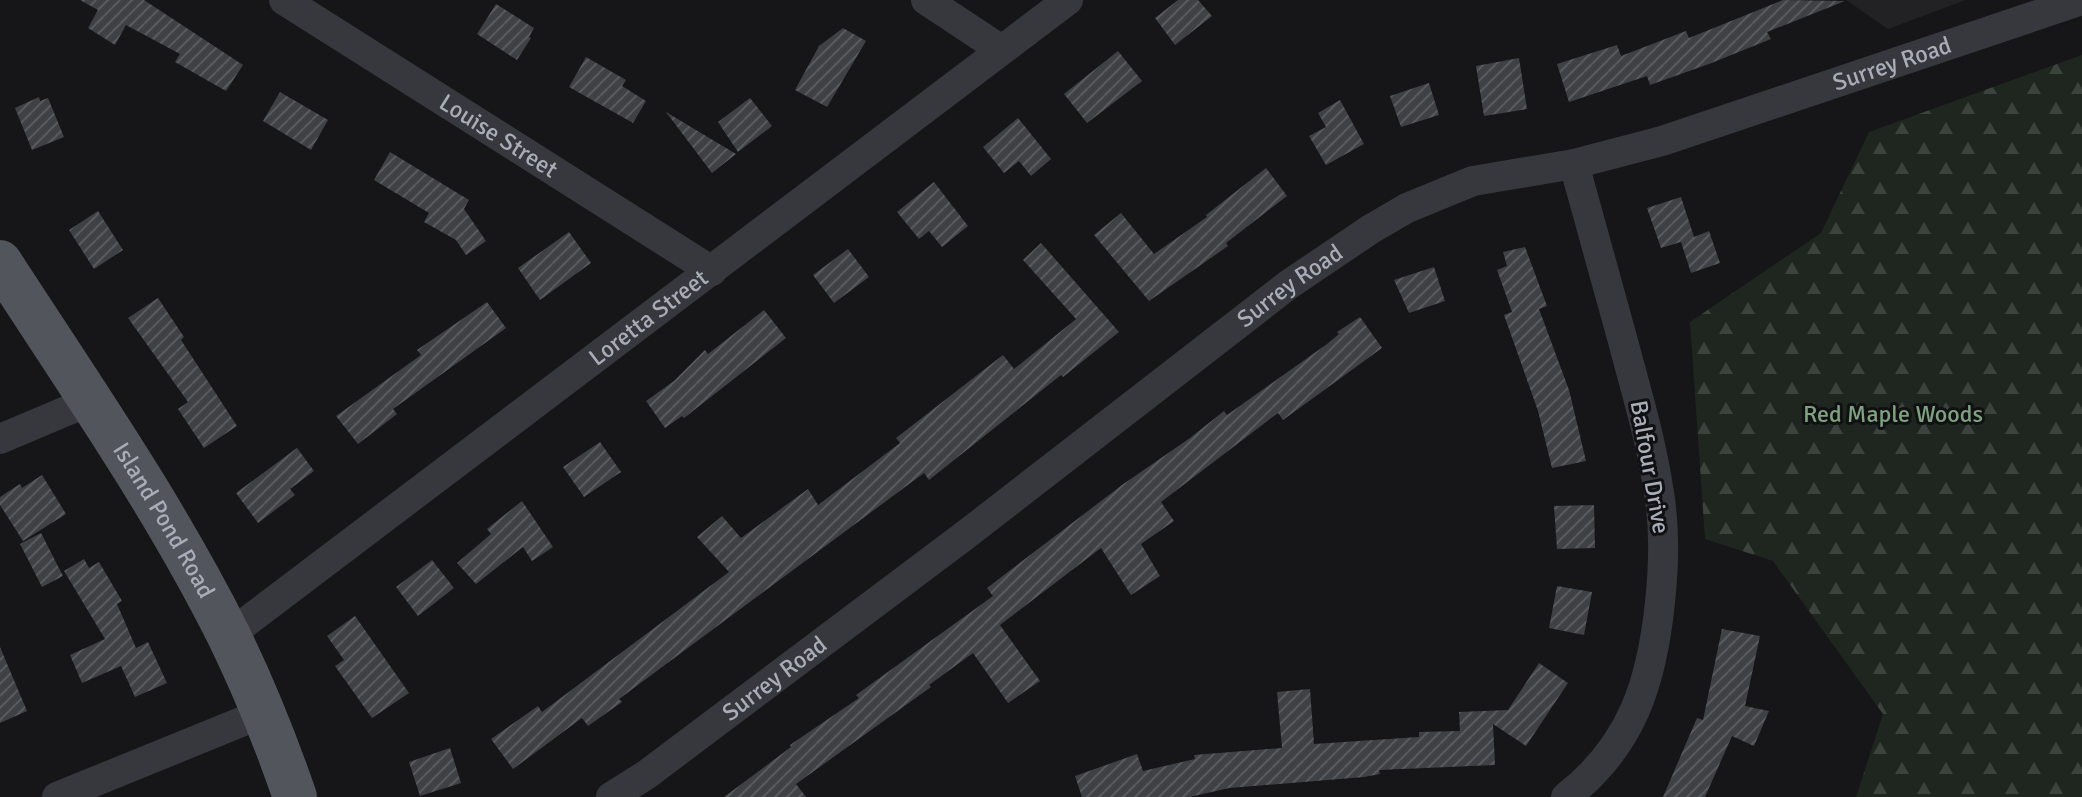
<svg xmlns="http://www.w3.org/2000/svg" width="2082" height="797" font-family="Signika,sans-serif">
<defs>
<pattern id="forest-firs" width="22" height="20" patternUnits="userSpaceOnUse" patternTransform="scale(2)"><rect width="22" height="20" fill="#1e261f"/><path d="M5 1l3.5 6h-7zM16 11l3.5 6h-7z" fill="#3c433d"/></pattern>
<pattern id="building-hatch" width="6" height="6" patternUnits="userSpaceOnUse" patternTransform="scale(2)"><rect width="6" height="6" fill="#404145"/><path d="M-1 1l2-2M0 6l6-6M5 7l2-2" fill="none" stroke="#595a5e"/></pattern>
</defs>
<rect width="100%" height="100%" fill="#161618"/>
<path fill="#222225" d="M 1846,0 L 1966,0 L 1888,29 Z"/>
<path fill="url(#forest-firs)" d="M 2082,55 L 2082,797 L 1856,797 L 1883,714 L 1773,561 L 1705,539 L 1690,322 L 1821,233 L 1869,132 Z"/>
<path fill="url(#building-hatch)" d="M 80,0 L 144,0 L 243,65 L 226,91 L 175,62 L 180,54 L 126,25 L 115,45 L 88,28 L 98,10 Z
M 1178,0 L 1198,0 L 1212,16 L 1175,45 L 1155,18 Z
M 1783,0 L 1845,1 L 1767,32 L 1771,39 L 1709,64 L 1650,85 L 1647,76 L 1569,102 L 1557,64 L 1617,45 L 1621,56 L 1686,31 L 1689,38 Z
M 496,4 L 534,28 L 529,37 L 531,38 L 517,60 L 477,34 Z
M 843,28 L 866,41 L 827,107 L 795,90 L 819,46 Z
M 1118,51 L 1142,81 L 1087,123 L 1064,94 Z
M 586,57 L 626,80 L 622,86 L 646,101 L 633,123 L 569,87 Z
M 1519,58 L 1527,109 L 1484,116 L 1476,66 Z
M 1429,83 L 1439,115 L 1401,127 L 1390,96 Z
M 280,92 L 328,120 L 311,150 L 263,121 Z
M 39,97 L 40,101 L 48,98 L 64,137 L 32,150 L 15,108 Z
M 750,98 L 772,126 L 738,152 L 718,122 Z
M 1340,100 L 1364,144 L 1326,165 L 1309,136 L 1326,127 L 1318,113 Z
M 666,112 L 736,154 L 712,173 Z
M 1018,118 L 1051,159 L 1031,176 L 1019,161 L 1004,173 L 983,147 Z
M 390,152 L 469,200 L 464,209 L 486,241 L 466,255 L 456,240 L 424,222 L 429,213 L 374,180 Z
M 1266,168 L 1287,196 L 1226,243 L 1228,246 L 1149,301 L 1094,235 L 1121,213 L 1154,254 L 1207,217 L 1206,215 Z
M 934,182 L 968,226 L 942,247 L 929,231 L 919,239 L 897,212 Z
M 1681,197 L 1694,237 L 1709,231 L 1720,263 L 1691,273 L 1681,242 L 1661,248 L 1647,208 Z
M 98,211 L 123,250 L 94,269 L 69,230 Z
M 569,232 L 591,263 L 540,300 L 518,268 Z
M 1041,243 L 1119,332 L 1063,377 L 1061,375 L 929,480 L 924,473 L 619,699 L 622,702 L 588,726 L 582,718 L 513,769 L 491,739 L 538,706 L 542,712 L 729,572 L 697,537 L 722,516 L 741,538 L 808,489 L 818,505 L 900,443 L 896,438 L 1003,355 L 1014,369 L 1076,319 L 1023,260 Z
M 1525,247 L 1547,306 L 1539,309 L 1569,390 L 1586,461 L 1552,468 L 1538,411 L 1504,315 L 1512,312 L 1497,270 L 1507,266 L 1503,252 Z
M 848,249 L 869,277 L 834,303 L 813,275 Z
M 1434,267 L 1445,301 L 1409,313 L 1394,280 Z
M 158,298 L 184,337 L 181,340 L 237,426 L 204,448 L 178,409 L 188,402 L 128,318 Z
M 487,302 L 506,328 L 393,409 L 397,414 L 358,444 L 336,416 L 421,355 L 417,350 Z
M 764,310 L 786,338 L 684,418 L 682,416 L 665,428 L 646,401 L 674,381 L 705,350 L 708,354 Z
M 1360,317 L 1382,348 L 1283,420 L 1278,413 L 1161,502 L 1174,521 L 1141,544 L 1160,576 L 1131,595 L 1101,548 L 1000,625 L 1040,681 L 1008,703 L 973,653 L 929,685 L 931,687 L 796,784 L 806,797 L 724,797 L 791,747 L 790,745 L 859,698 L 856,695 L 993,596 L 987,588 L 1122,485 L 1190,438 L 1224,411 L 1227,415 L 1327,344 L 1339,334 L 1337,332 Z
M 600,442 L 621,472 L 584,497 L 563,467 Z
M 297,448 L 314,471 L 290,489 L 295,495 L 258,523 L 236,493 Z
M 42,475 L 66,514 L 23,541 L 0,505 L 0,497 L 20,484 L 22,488 Z
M 522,501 L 553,547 L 532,561 L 523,547 L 476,584 L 457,563 L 491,534 L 487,529 Z
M 1594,505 L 1595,548 L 1557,549 L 1554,506 Z
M 41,533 L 63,576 L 42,587 L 20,544 Z
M 84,559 L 89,568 L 99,562 L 122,601 L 117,604 L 136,648 L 148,642 L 167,683 L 135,697 L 121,666 L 82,683 L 70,655 L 105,639 L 64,571 Z
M 432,560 L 454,588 L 418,616 L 396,587 Z
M 1557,586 L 1592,592 L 1584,635 L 1549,628 Z
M 355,616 L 409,693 L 372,718 L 335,666 L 344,660 L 327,636 Z
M 1722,629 L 1760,636 L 1745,706 L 1769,711 L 1754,746 L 1732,736 L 1705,797 L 1663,797 L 1697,718 L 1703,720 Z
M 0,647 L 27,711 L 0,723 Z
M 1539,663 L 1568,683 L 1526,746 L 1493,724 L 1495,765 L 1379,770 L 1380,774 L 1364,777 L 1229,788 L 1190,797 L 1082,797 L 1075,776 L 1137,754 L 1143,771 L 1195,759 L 1194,755 L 1282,748 L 1277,692 L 1310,689 L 1314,744 L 1419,737 L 1419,732 L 1460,731 L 1459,712 L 1508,710 Z
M 450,748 L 461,783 L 420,796 L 409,762 Z"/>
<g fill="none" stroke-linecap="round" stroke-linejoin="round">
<g stroke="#37383d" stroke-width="30">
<path id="s1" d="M 284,0 L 712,271"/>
<path d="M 926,0 L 1000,49"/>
<path d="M 0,439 L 90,401"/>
<path id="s2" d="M 229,635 L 1068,0"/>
<path d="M 57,797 L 263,713"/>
<path id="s3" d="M 611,797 L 646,775 L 968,533 L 1288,285 L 1371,229 L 1407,208 L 1473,181 L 1574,164 L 1662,141 L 2082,0"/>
<path d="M 1566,797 C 1632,746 1652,682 1660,602 C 1664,565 1665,529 1659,493 C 1651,439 1635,387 1621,334 C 1605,277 1590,221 1574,164"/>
</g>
<path stroke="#53555c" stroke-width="44" id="s4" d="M 0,262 C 79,384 163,504 228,634 C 254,687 276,742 295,797"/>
</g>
<g text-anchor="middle" stroke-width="6" stroke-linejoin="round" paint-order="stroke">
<g font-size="24" fill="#a8adb8" stroke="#111113">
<text dy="8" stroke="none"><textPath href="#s3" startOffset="1498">Surrey Road</textPath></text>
<text dy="8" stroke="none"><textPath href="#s1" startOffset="254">Louise Street</textPath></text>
<text dy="8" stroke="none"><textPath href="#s3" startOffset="850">Surrey Road</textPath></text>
<text dy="8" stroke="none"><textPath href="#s2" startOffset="526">Loretta Street</textPath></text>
<text transform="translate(1650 467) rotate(80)" y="8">Balfour Drive</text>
<text dy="8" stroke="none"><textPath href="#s4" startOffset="306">Island Pond Road</textPath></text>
<text dy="8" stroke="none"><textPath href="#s3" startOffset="202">Surrey Road</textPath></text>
</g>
<g font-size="24" fill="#7fa381" stroke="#111113">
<text x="1893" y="422">Red Maple Woods</text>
</g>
</g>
</svg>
